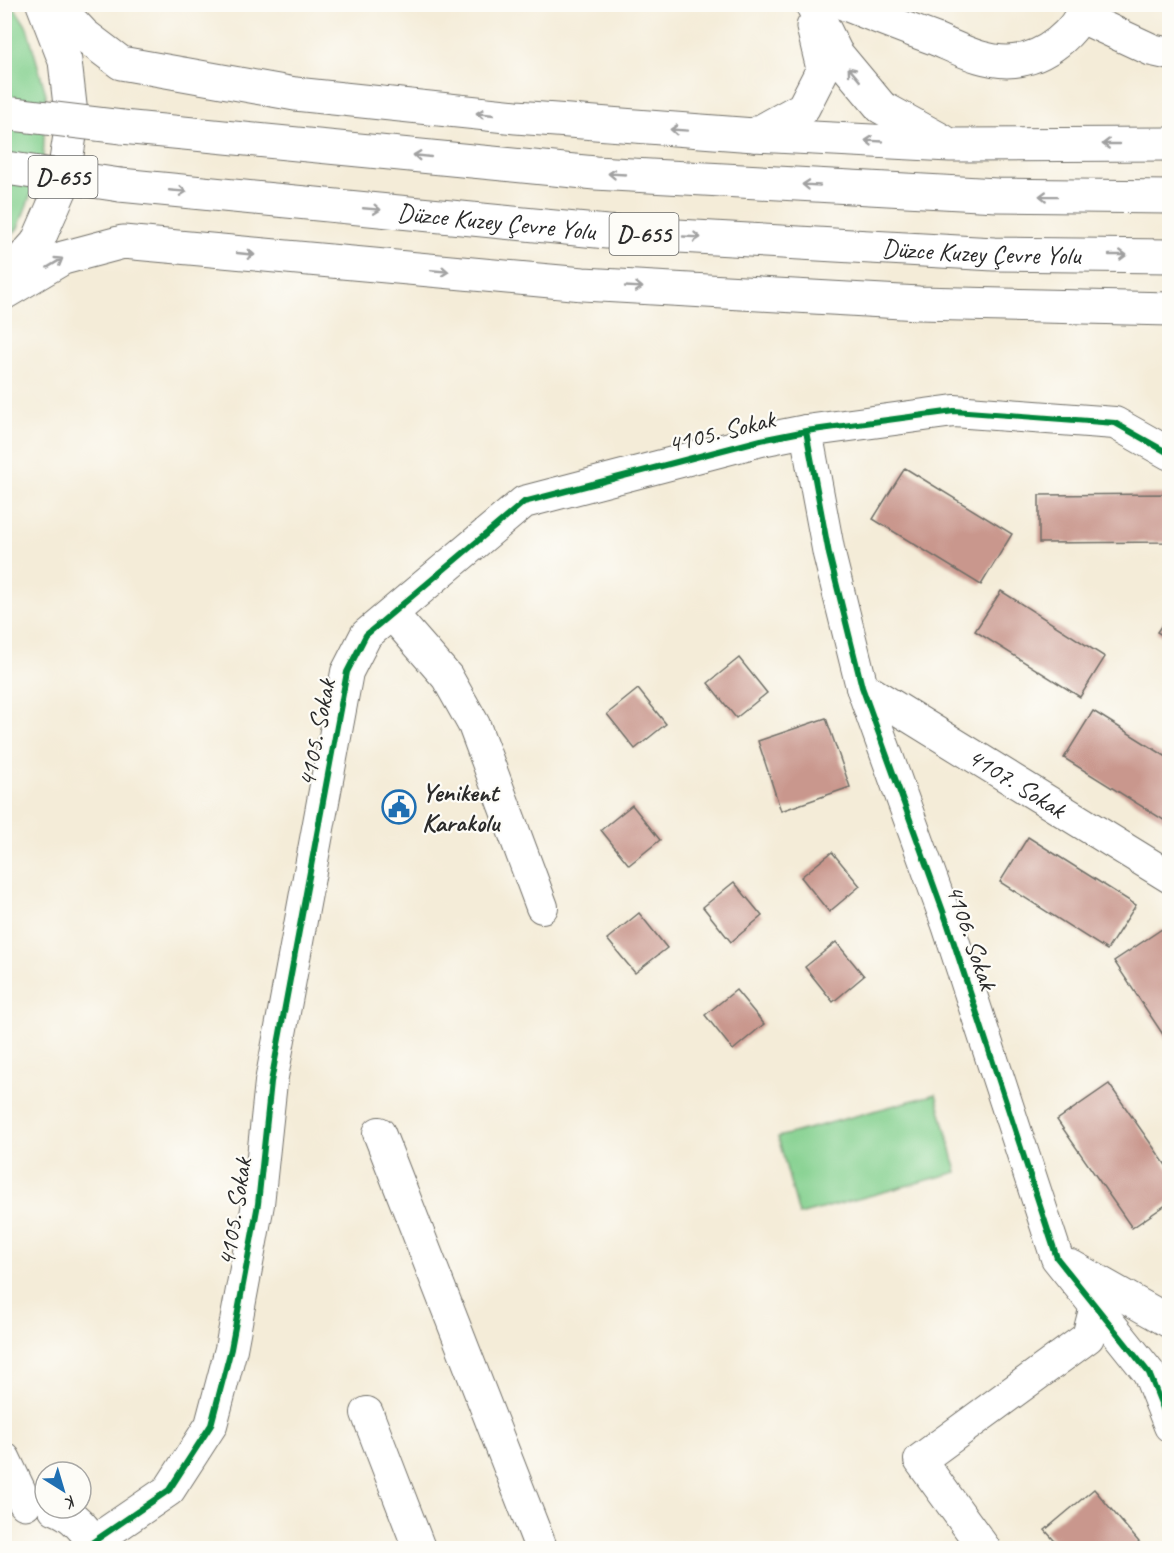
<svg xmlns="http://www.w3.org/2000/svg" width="1174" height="1553" font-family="Caveat,sans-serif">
<rect width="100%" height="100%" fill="#fdfcf7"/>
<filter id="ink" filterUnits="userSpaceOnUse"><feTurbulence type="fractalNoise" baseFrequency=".0167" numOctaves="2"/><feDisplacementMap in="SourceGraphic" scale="12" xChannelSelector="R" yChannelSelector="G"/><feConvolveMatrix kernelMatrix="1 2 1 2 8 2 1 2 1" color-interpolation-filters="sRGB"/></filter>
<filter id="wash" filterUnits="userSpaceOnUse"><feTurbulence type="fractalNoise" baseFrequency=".008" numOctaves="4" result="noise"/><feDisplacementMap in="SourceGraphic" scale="24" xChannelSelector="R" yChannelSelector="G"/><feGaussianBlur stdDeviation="1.35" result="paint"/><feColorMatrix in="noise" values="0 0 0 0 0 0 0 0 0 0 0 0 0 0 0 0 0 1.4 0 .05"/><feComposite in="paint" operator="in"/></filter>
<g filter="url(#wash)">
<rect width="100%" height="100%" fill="#f4ecd8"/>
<path fill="#83d08e" stroke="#577e5c" stroke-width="1.5" d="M 12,4 L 27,27 L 46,94 L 43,163 L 18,228 L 5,243 L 4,5 Z
M 936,1094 L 957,1172 L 799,1215 L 778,1137 Z"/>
<g id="blocks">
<path fill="#c9978d" d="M 905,468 L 1012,534 L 981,585 L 873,519 Z
M 1170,494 L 1170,542 L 1039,543 L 1039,495 Z
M 1001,591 L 1105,657 L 1080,697 L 975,631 Z
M 1170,613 L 1170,640 L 1157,632 Z
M 739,658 L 767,693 L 736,718 L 708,683 Z
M 638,689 L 666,724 L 635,749 L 607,714 Z
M 1093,711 L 1170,759 L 1170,824 L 1064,758 Z
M 826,718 L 850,787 L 781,811 L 758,741 Z
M 632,805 L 660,840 L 629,865 L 601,830 Z
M 1028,837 L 1136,905 L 1107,950 L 1000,882 Z
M 832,852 L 860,886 L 829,912 L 801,877 Z
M 734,882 L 762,916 L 731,942 L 703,907 Z
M 639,913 L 667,948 L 635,973 L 607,939 Z
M 1162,929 L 1170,941 L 1170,1045 L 1114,961 Z
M 836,942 L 864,976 L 833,1002 L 805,967 Z
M 736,990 L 764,1024 L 733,1050 L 705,1015 Z
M 1109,1084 L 1170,1171 L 1170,1202 L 1132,1228 L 1057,1120 Z
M 1094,1489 L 1144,1548 L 1061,1548 L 1045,1530 Z"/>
</g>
</g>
<g filter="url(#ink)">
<use href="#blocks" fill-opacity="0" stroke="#716f68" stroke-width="1.5"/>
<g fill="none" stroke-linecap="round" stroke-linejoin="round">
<defs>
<g id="street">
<path d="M 844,4 C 874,16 904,28 935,39 C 959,49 986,64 1014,61 C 1045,58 1076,33 1086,4"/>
<path d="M 1081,17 L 1152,50 L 1170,54"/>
<path d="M 806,431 L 829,554 L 862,687 L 948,925 L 1057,1258 L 1149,1373 L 1170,1426"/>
<path d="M 392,614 L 447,677 L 474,725 L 542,907"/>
<path id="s1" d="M 862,687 L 1170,877"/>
<path d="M 379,1133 L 541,1548"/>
<path d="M 1071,1266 L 1170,1322"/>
<path d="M 367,1413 L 419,1548"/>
<path d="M 93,1542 L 169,1490 L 211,1425 L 231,1349 L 258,1204 L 271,1082 L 347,672 L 366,635 L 524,502 L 761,440 L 806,431 L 954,411 L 1115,423 L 1170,454"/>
<path d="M 984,1548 L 920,1460 L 1088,1337 L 1096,1306"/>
</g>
<path id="primary" d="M 4,280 L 37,243 L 62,186 L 72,123 L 65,61 L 43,4
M 4,1459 L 25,1503
M 55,1508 C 72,1514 89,1531 94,1548"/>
<g id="highway">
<path d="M 55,4 L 84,35 L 121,63 L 295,94 L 516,117 L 754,135 L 950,145 L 1170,144"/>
<path d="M 812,4 L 836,53 L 881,107 L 943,141"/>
<path d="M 122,127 L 595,173 L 997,195 L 1170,197"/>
<path d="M 754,135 L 803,108 L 823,69 L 813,27"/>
<path id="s2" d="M 120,185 L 607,232 L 994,254 L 1170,256"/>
<path d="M 4,293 L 63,258 L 123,242 L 583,284 L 919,303 L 1170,309"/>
</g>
</defs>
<use href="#street" stroke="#716f68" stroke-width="34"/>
<use href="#primary" stroke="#716f68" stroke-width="35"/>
<use href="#highway" stroke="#716f68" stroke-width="35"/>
<use href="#street" stroke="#fff" stroke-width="32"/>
<use href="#primary" stroke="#fff" stroke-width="33"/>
<use href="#highway" stroke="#fff" stroke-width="33"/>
<defs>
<path id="highway-bridge" d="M 13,114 L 122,127
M 6,168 L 120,185"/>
</defs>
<use href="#highway-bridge" stroke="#716f68" stroke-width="35" stroke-linecap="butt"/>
<use href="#highway-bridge" stroke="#fff" stroke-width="33"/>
<defs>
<path id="cycleway" d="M 806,431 L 829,554 L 862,687 L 948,925 L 1057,1258 L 1149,1373 L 1170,1426
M 93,1542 L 169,1490 L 211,1425 L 231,1349 L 258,1204 L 271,1082 L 347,672 L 366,635 L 524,502 L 761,440 L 806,431 L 954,411 L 1115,423 L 1170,454"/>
</defs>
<use href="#cycleway" stroke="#fdfcf7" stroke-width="10"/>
<use href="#cycleway" stroke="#00873e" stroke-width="6"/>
</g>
<defs><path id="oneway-shaft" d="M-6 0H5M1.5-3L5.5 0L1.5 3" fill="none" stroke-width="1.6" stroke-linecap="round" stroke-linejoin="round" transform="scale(1.5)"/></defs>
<g stroke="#a0a0a0">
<use href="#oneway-shaft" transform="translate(854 74) rotate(-130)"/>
<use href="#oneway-shaft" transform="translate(485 114) rotate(-174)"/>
<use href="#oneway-shaft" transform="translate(679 130) rotate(-176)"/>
<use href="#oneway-shaft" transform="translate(874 141) rotate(-177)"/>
<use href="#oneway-shaft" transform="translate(1111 144) rotate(180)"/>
<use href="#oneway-shaft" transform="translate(422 156) rotate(-174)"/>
<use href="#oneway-shaft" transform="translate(617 174) rotate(-177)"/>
<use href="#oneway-shaft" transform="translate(811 185) rotate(-177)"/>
<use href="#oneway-shaft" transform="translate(178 191) rotate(5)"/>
<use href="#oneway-shaft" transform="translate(1048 196) rotate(-179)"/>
<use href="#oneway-shaft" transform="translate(372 209) rotate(5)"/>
<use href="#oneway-shaft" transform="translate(692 237) rotate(3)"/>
<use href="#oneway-shaft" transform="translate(246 254) rotate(6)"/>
<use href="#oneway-shaft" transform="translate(1118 255)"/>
<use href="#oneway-shaft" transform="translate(55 263) rotate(-31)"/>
<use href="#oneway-shaft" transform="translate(440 271) rotate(5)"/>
<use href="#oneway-shaft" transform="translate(634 287) rotate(3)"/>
</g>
</g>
<defs>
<symbol id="civic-ring" viewBox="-11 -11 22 22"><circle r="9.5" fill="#fdfcf7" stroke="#1f6fb2" stroke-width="1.5"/><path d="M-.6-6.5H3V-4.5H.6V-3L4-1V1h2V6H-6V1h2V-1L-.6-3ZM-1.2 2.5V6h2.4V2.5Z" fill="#1f6fb2"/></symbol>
</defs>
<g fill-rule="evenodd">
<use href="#civic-ring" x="380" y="788" width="38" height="38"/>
</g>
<g text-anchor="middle" stroke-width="4.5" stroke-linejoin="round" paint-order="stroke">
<g fill="#fdfcf7" stroke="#6a6a68" stroke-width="1.5">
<rect x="28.5" y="156" width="69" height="42" rx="4.5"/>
<rect x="609.5" y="213" width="69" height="42" rx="4.5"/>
</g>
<g font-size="24" font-weight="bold" fill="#2b2b2b">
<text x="63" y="185">D-655</text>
<text x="644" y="242">D-655</text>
</g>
<g font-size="26" fill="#2b2b2b" stroke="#fdfcf7">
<text dy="9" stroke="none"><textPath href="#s2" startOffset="378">Düzce Kuzey Çevre Yolu</textPath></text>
<text dy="9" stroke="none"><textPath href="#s2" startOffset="864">Düzce Kuzey Çevre Yolu</textPath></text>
<text transform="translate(721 431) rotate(-14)" y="9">4105. Sokak</text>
<text transform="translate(316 733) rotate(-79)" y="9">4105. Sokak</text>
<text dy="9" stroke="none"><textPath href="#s1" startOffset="182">4107. Sokak</textPath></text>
<text transform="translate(972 937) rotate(71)" y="9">4106. Sokak</text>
<text transform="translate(234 1212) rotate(-81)" y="9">4105. Sokak</text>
</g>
<g font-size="26" font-weight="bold" fill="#2b2b2b" stroke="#fdfcf7" text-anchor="start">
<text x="422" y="801">Yenikent<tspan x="422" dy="30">Karakolu</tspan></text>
</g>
</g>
<rect width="1174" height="1553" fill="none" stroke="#fdfcf7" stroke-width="24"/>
<g transform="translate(63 1490) rotate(143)"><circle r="28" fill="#fdfcf7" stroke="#a9a8a5" stroke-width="1.5"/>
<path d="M0-4.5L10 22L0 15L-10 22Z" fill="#1f6fb2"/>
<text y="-9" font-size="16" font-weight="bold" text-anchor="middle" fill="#2b2b2b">K</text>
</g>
</svg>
